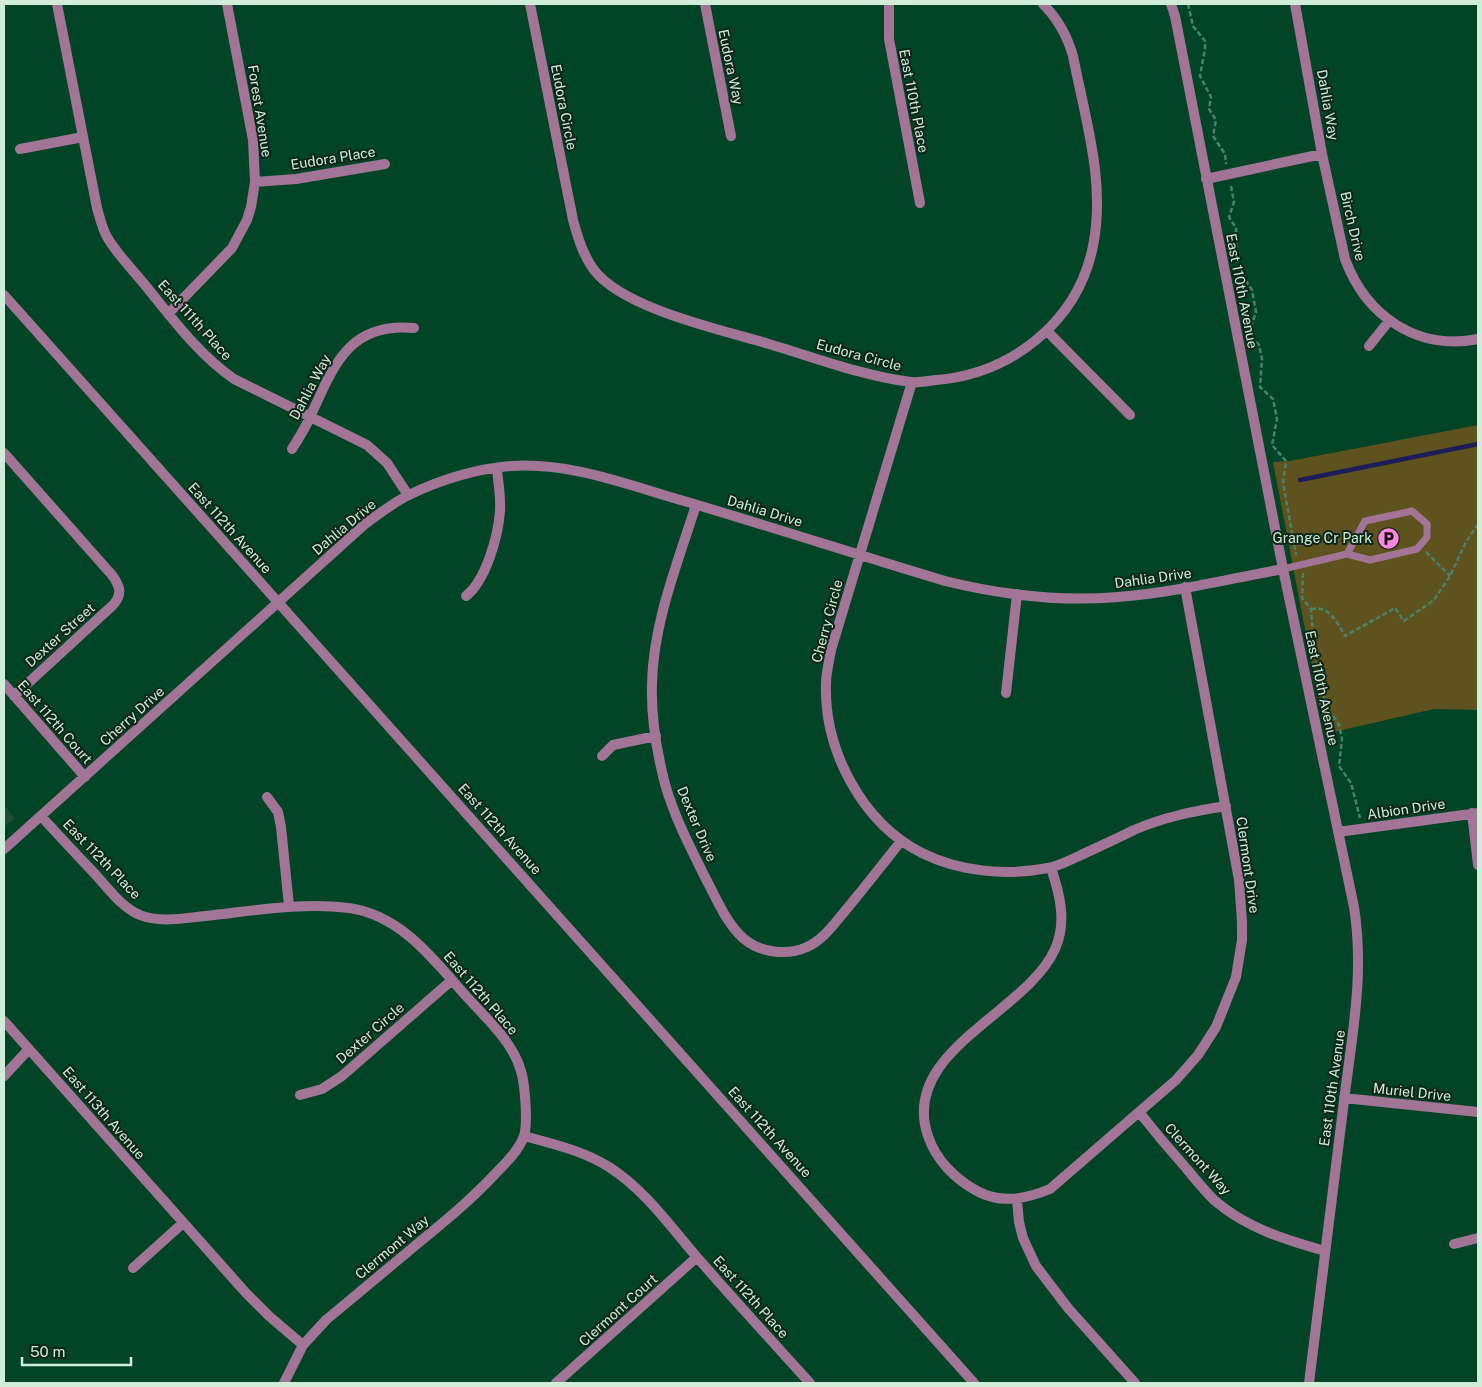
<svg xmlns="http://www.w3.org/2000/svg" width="1482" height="1387" font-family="'Public Sans',sans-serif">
<rect width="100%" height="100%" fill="#024526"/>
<path fill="#1a4d31" d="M 4,805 L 15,818 L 4,827 Z"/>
<path fill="#5e521f" d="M 1478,425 L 1478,710 L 1434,709 L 1325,734 L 1273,462 L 1290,461 Z"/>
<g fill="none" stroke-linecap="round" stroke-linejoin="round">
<path stroke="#1c1d59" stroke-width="4.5" d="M 1300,480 L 1478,444"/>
<path stroke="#4b8166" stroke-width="2.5" stroke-dasharray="5 2.5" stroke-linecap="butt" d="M 1188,4 L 1193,26 L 1205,41 L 1205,49 L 1200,76 L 1211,97 L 1209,109 L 1216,120 L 1213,136 L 1225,154 L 1226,164
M 1231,186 L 1234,202 L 1229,217 L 1236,228 L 1237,263
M 1237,268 L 1252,290 L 1256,312 L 1249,333 L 1259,345 L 1262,359 L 1260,387 L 1273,399 L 1277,419 L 1272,445 L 1286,461 L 1283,483 L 1296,555
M 1426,552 L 1450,576
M 1303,573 L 1302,598 L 1311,609 L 1314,650
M 1311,609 C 1329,605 1337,622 1345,636 L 1395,608 L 1404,621 L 1434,600 L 1450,576 L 1466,542 L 1478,524
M 1316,662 L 1325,673 L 1324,702 L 1339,725 L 1342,739 L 1339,766 L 1351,783 L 1360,818"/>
<path stroke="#a27496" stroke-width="7" d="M 1283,569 L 1347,554 L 1370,560 L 1417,549 L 1427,537 L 1427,524 L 1412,511 L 1365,521 L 1347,554"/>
<path stroke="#a27496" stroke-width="10" d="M 57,4 L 97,208 C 100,218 102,228 107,237 C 117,254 132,269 145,285 C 172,318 198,354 234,379 L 367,445 L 387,463 L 408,495
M 530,4 L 573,220 C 578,238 583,255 594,270 C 624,309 722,330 769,344 C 813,357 866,377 911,382 C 919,383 928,381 936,380 C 1011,374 1078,322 1093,246 C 1106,183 1085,118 1073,56 C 1067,35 1058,19 1043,4
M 705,4 L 731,136
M 889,4 L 889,39 L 920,203
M 1171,4 L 1175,16 L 1283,569 L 1354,907 C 1365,977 1351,1040 1343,1109 C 1331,1201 1320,1292 1309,1383
M 1295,4 L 1322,154 L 1345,259 C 1366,316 1417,351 1478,339
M 20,149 L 83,137
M 1206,179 L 1322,154
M 255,182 L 296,179 L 385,164
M 169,313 L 232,248 L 247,220 L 251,207 L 255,182 L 253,140 L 227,4
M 1047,331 L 1130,415
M 1369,346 L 1389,321
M 912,382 L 831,650 C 829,662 826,673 826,684 C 824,750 862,823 922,853 C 960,872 1007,876 1048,868 C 1059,866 1070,860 1079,856 C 1098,847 1116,839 1134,830 C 1164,817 1194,811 1226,806
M 292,449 C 299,438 306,427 311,415 C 334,365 349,322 414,328
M 4,453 L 112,575 C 120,586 123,594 113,605 L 14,696
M 696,505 C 678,562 653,623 652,684 C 651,716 657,753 665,784 C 675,819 691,849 707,881 C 717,900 727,924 743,938 C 760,953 787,956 807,947 C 823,940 834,924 845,911 C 864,888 883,864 901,841
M 466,596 C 486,580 498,537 500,511 C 501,497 498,482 497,468
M 4,684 L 85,777
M 1006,693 L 1017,594
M 602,756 L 613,745 L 656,736
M 267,797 L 278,812 L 281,827 L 289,906
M 1472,813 L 1478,865
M 41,816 C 59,836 77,855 95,874 C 108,888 122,908 140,915 C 159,923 185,918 205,916 C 253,911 301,902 349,908 C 401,915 434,960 466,996 C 486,1018 513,1042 521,1071 C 525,1084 528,1123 524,1136 C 519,1150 506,1163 496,1173 C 471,1200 444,1222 416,1245 C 386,1270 356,1295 326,1320 L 303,1345 L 284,1383
M 1338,832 L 1478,813
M 4,849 L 365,524 C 379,514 394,502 409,495 C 440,480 477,469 511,466 C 571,462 628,485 684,501 C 772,527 858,555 945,581 C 1002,595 1060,602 1118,597 C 1173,593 1228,579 1283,569
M 1051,868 C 1060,894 1067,923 1055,949 C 1027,1013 899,1051 928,1136 C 936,1160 955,1179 977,1191 C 1001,1204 1026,1199 1050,1189 L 1176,1080 L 1198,1055 L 1216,1027 L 1236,977 L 1242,940 L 1242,922 L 1239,880 L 1185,587
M 4,1021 L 246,1293 L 269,1316 L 303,1345
M 4,1076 L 29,1049
M 300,1095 L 322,1089 L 342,1076 L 452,980
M 1344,1098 L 1478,1112
M 1139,1112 C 1154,1131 1170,1150 1186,1168 C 1195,1179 1204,1190 1214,1200 C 1246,1228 1286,1240 1325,1251
M 524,1136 C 553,1144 584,1151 609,1167 C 645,1190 669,1225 696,1256 C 733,1299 772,1341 810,1383
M 1017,1200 L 1019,1222 L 1023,1238 L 1036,1266 L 1068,1308 L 1135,1383
M 1454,1244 L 1478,1238
M 133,1268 L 183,1223
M 556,1383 L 697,1257"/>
<path stroke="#a27496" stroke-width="10" d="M 4,295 C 327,658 652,1020 974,1383"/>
</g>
<defs>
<symbol id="parking-disc" viewBox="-11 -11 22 22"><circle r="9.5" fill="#fd86e2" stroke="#0e2618"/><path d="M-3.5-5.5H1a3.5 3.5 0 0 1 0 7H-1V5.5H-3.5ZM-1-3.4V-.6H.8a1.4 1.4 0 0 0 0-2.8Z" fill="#111"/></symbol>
</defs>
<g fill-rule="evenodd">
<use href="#parking-disc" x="1376" y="526" width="25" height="25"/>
</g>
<g text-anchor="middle" stroke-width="4" stroke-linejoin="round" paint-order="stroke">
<g font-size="14" fill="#cfedd9" stroke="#0e2618">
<text transform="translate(731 67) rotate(78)" y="5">Eudora Way</text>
<text transform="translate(914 101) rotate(79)" y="5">East 110th Place</text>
<text transform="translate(1328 105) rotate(80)" y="5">Dahlia Way</text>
<text transform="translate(564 107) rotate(79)" y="5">Eudora Circle</text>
<text transform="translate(260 111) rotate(81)" y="5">Forest Avenue</text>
<text transform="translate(333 158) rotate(-9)" y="5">Eudora Place</text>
<text transform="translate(1353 226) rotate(77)" y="5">Birch Drive</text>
<text transform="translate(1242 291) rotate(79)" y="5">East 110th Avenue</text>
<text transform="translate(195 320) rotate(48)" y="5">East 111th Place</text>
<text transform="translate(859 355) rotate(15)" y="5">Eudora Circle</text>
<text transform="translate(310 387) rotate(-62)" y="5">Dahlia Way</text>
<text transform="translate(765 511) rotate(17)" y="5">Dahlia Drive</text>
<text transform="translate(344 527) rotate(-40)" y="5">Dahlia Drive</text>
<text transform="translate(230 528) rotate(48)" y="5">East 112th Avenue</text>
<text transform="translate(1153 578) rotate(-8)" y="5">Dahlia Drive</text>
<text transform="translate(827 621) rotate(-75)" y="5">Cherry Circle</text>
<text transform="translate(60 635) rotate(-42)" y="5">Dexter Street</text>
<text transform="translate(1322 688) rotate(78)" y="5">East 110th Avenue</text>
<text transform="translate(132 716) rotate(-42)" y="5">Cherry Drive</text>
<text transform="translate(55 722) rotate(49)" y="5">East 112th Court</text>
<text transform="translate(1406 809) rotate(-8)" y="5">Albion Drive</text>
<text transform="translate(697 824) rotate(67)" y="5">Dexter Drive</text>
<text transform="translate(500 829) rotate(48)" y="5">East 112th Avenue</text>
<text transform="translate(102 859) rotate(46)" y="5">East 112th Place</text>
<text transform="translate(1248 865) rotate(82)" y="5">Clermont Drive</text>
<text transform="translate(481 993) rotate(49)" y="5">East 112th Place</text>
<text transform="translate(370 1033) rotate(-41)" y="5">Dexter Circle</text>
<text transform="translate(1332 1088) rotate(-82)" y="5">East 110th Avenue</text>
<text transform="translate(1412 1092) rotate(6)" y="5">Muriel Drive</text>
<text transform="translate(104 1113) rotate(49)" y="5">East 113th Avenue</text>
<text transform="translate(770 1132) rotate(48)" y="5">East 112th Avenue</text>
<text transform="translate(1198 1159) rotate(48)" y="5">Clermont Way</text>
<text transform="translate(392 1247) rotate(-40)" y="5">Clermont Way</text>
<text transform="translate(751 1297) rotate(48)" y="5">East 112th Place</text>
<text transform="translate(618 1310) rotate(-42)" y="5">Clermont Court</text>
</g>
<g font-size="14" fill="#cfedd9" stroke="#0e2618" text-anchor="end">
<text x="1372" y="543">Grange Cr Park</text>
</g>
</g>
<rect width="1482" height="1387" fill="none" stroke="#cfedd9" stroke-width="10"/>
<path d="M22 1357v8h109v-8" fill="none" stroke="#cfedd9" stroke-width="2.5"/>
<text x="30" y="1357" font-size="15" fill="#cfedd9" stroke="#0e2618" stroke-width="4" paint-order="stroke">50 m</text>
</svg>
